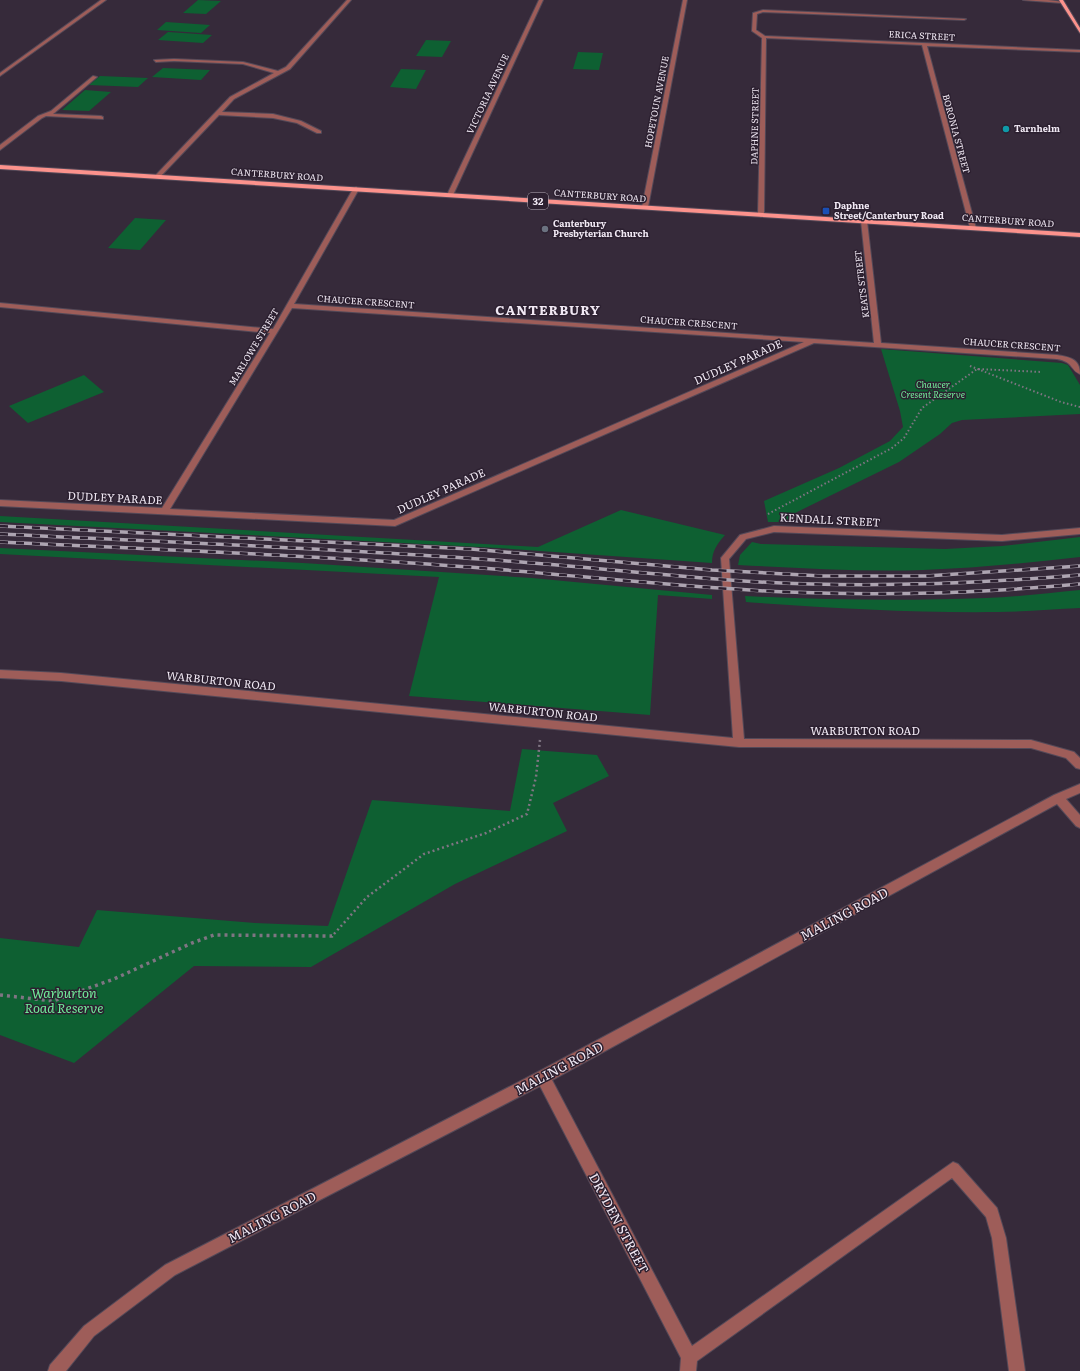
<svg xmlns="http://www.w3.org/2000/svg" width="1080" height="1371" font-family="Literata,serif">
<rect width="100%" height="100%" fill="#362a3a"/>
<path fill="#0e6032" d="M 198,0 L 221,1 L 206,14 L 183,13 Z
M 166,22 L 210,25 L 201,33 L 157,30 Z
M 168,32 L 212,35 L 203,43 L 158,40 Z
M 426,40 L 451,41 L 442,57 L 416,56 Z
M 578,52 L 603,53 L 599,70 L 573,69 Z
M 163,68 L 210,70 L 201,80 L 152,77 Z
M 401,69 L 426,70 L 416,89 L 390,87 Z
M 100,76 L 148,78 L 138,87 L 89,85 Z
M 85,90 L 111,92 L 89,111 L 62,110 Z
M 135,218 L 166,220 L 140,250 L 108,248 Z
M 881,349 L 1062,363 L 1068,365 L 1080,385 L 1080,414 L 962,420 L 952,423 L 940,434 L 899,462 L 793,514 L 793,522 L 768,522 L 764,501 L 839,468 L 890,441 L 903,427 L 900,411 Z
M 84,375 L 104,392 L 28,423 L 9,406 Z
M 621,510 L 725,535 C 717,544 712,551 712,563 L 498,548 L 0,522 L 0,516 L 538,547 Z
M 1080,537 L 1080,557 C 1028,563 975,568 923,570 C 862,572 800,568 738,565 L 740,555 L 752,542 L 761,544 L 945,549 L 1002,546 Z
M 0,548 L 303,563 L 532,578 L 712,595 L 712,599 L 658,595 L 650,715 L 409,696 L 439,577 L 0,554 Z
M 1080,590 L 1080,608 C 1053,609 1025,612 998,612 C 914,613 830,608 746,602 L 745,596 C 826,600 906,601 986,598 C 1017,597 1049,593 1080,590 Z
M 522,749 L 597,755 L 609,776 L 553,803 L 567,831 L 455,884 L 311,967 L 194,966 L 74,1063 L 0,1035 L 0,938 L 79,947 L 97,910 L 255,923 L 328,926 L 372,800 L 510,811 Z"/>
<g fill="none" stroke-linecap="round" stroke-linejoin="round">
<defs>
<path id="minor" d="M 101,0 L 106,0 L 0,76 L 0,73 Z
M 347,0 L 351,0 L 290,69 L 234,99 L 222,112 L 273,114 L 301,121 L 321,131 L 321,133 L 317,133 L 297,123 L 273,118 L 219,115 L 159,178 L 155,178 L 155,176 L 230,97 L 274,73 L 243,64 L 174,61 L 156,62 L 154,60 L 174,59 L 243,62 L 278,71 L 286,67 Z
M 539,0 L 543,0 L 453,195 L 448,196 L 447,195 Z
M 683,0 L 687,0 L 648,207 L 645,209 L 642,207 Z
M 1023,0 L 1048,0 L 1064,2 L 1062,3 Z
M 763,10 L 966,19 L 964,20 L 763,12 L 757,14 L 756,30 L 765,36 L 1080,50 L 1080,52 L 927,46 L 976,228 L 973,230 L 970,228 L 922,45 L 766,38 L 764,215 L 761,217 L 758,215 L 762,38 L 752,31 L 753,13 Z
M 93,76 L 97,77 L 53,114 L 101,116 L 103,117 L 103,119 L 46,116 L 42,118 L 0,150 L 0,145 L 38,116 L 51,111 Z
M 356,187 L 359,189 L 294,304 L 874,343 L 861,221 L 864,219 L 867,221 L 881,343 L 1057,355 C 1070,357 1080,359 1080,374 C 1070,370 1074,362 1057,359 L 814,343 L 395,526 L 0,506 L 0,500 L 162,508 L 270,333 L 0,307 L 0,303 L 273,329 L 353,189 ZM 292,308 L 804,342 L 394,520 L 170,509 Z
M 774,526 L 1002,535 L 1080,528 L 1080,534 L 1002,541 L 774,532 L 746,539 L 729,559 L 744,739 L 1031,740 L 1074,752 L 1080,758 L 1080,769 L 1076,768 L 1066,758 L 1031,748 L 739,747 L 61,681 L 0,678 L 0,670 L 61,673 L 733,738 L 721,558 L 740,535 Z
M 1080,784 L 1080,793 L 1066,799 L 1080,815 L 1080,828 L 1076,826 L 1057,804 L 552,1080 L 692,1346 L 953,1162 L 958,1164 L 997,1208 L 1006,1238 L 1025,1371 L 1009,1371 L 992,1238 L 986,1217 L 952,1178 L 697,1361 L 696,1371 L 680,1371 L 681,1358 L 540,1086 L 175,1275 L 94,1336 L 66,1371 L 48,1371 L 50,1365 L 84,1326 L 165,1265 L 538,1072 L 1054,795 Z"/>
<path id="major" d="M 1059,0 L 1063,0 L 1080,28 L 1080,33 Z
M 0,165 L 1080,233 L 1080,237 L 0,169 Z"/>
</defs>
<use href="#minor" stroke="#544958" stroke-width="2"/>
<use href="#major" stroke="#544958" stroke-width="2"/>
<path stroke="#7f7583" stroke-width="2" stroke-dasharray="1.5 2.5" stroke-linecap="butt" d="M 970,366 L 1061,402 L 1080,407
M 768,514 L 892,448 L 904,438 L 922,408 L 977,369 L 1042,372"/>
<path stroke="#7f7583" stroke-width="2.5" stroke-dasharray="2 3" stroke-linecap="butt" d="M 334,934 L 367,897 L 424,854 L 486,833 L 527,814 L 536,777 L 540,740"/>
<path stroke="#7f7583" stroke-width="3.5" stroke-dasharray="3 4" stroke-linecap="butt" d="M 0,995 L 53,1001 L 114,979 L 192,943 L 214,935 L 332,936 L 335,933"/>
<use href="#minor" fill="#9e5d59" fill-rule="evenodd"/>
<use href="#major" fill="#fc928c" fill-rule="evenodd"/>
<defs>
<path id="rail" d="M 0,526 L 471,549 L 712,570 L 822,576 L 926,576 L 1080,566
M 0,534 C 165,542 330,548 494,560 C 583,566 671,577 760,582 C 866,588 973,584 1080,575
M 0,542 C 165,550 330,556 494,569 C 592,577 689,588 787,592 C 885,596 982,593 1080,584"/>
</defs>
<use href="#rail" stroke="#ada4b1" stroke-width="3.5"/>
<use href="#rail" stroke="#2c2030" stroke-width="2.5" stroke-dasharray="8" stroke-linecap="butt"/>
</g>
<circle fill="#0f9aa8" stroke="#2c2030" stroke-width="1.5" cx="1006" cy="129" r="4"/>
<rect fill="#1a4fb4" stroke="#2c2030" stroke-width="1.5" x="822" y="207" width="8" height="8" rx="2"/>
<circle fill="#6b7280" stroke="#2c2030" stroke-width="1.5" cx="545" cy="229" r="4"/>
<g text-anchor="middle" stroke-width="3" stroke-linejoin="round" paint-order="stroke">
<g font-size="9" fill="#f1e9f4" stroke="#2c2030">
<text transform="translate(922 36) rotate(3)" y="3">ERICA STREET</text>
<text transform="translate(488 94) rotate(-65)" y="3">VICTORIA AVENUE</text>
<text transform="translate(657 102) rotate(-79)" y="3">HOPETOUN AVENUE</text>
<text transform="translate(755 126) rotate(-89)" y="3">DAPHNE STREET</text>
<text transform="translate(956 134) rotate(75)" y="3">BORONIA STREET</text>
<text transform="translate(277 175) rotate(4)" y="3">CANTERBURY ROAD</text>
<text transform="translate(600 196) rotate(4)" y="3">CANTERBURY ROAD</text>
<text transform="translate(1008 221) rotate(4)" y="3">CANTERBURY ROAD</text>
<text transform="translate(862 284) rotate(-97)" y="3">KEATS STREET</text>
<text transform="translate(366 302) rotate(4)" y="3">CHAUCER CRESCENT</text>
<text transform="translate(689 323) rotate(4)" y="3">CHAUCER CRESCENT</text>
<text transform="translate(1012 345) rotate(4)" y="3">CHAUCER CRESCENT</text>
<text transform="translate(254 347) rotate(-59)" y="3">MARLOWE STREET</text>
</g>
<g font-size="9" font-weight="bold" fill="#f1e9f4" stroke="#2c2030" text-anchor="start">
<text x="1014" y="132">Tarnhelm</text>
<text x="834" y="209">Daphne<tspan x="834" dy="10">Street/Canterbury Road</tspan></text>
<text x="553" y="227">Canterbury<tspan x="553" dy="10">Presbyterian Church</tspan></text>
</g>
<g font-size="9" font-style="italic" fill="#71ec9a" stroke="#2c2030">
<text x="933" y="388">Chaucer<tspan x="933" dy="10">Cresent Reserve</tspan></text>
</g>
<rect fill="#2c2030" stroke="#b6adb9" stroke-width="1" x="528" y="193" width="20" height="16" rx="3"/>
<g font-size="10" font-weight="bold" fill="#f1e9f4">
<text x="538" y="205">32</text>
</g>
<g font-size="11" fill="#f1e9f4" stroke="#2c2030">
<text transform="translate(738 362) rotate(-24)" y="4">DUDLEY PARADE</text>
<text transform="translate(441 491) rotate(-24)" y="4">DUDLEY PARADE</text>
<text transform="translate(115 498) rotate(3)" y="4">DUDLEY PARADE</text>
<text transform="translate(830 520) rotate(3)" y="4">KENDALL STREET</text>
<text transform="translate(221 681) rotate(6)" y="4">WARBURTON ROAD</text>
<text transform="translate(543 712) rotate(6)" y="4">WARBURTON ROAD</text>
<text x="865" y="735">WARBURTON ROAD</text>
</g>
<g font-size="13" font-weight="bold" letter-spacing="1" fill="#f1e9f4" stroke="#2c2030">
<text x="548" y="315">CANTERBURY</text>
</g>
<g font-size="13" fill="#f1e9f4" stroke="#2c2030">
<text transform="translate(844 914) rotate(-28)" y="5">MALING ROAD</text>
<text transform="translate(559 1068) rotate(-28)" y="5">MALING ROAD</text>
<text transform="translate(272 1217) rotate(-27)" y="5">MALING ROAD</text>
<text transform="translate(619 1223) rotate(62)" y="5">DRYDEN STREET</text>
</g>
<g font-size="13" font-style="italic" fill="#71ec9a" stroke="#2c2030">
<text x="64" y="998">Warburton<tspan x="64" dy="15">Road Reserve</tspan></text>
</g>
</g>
</svg>
